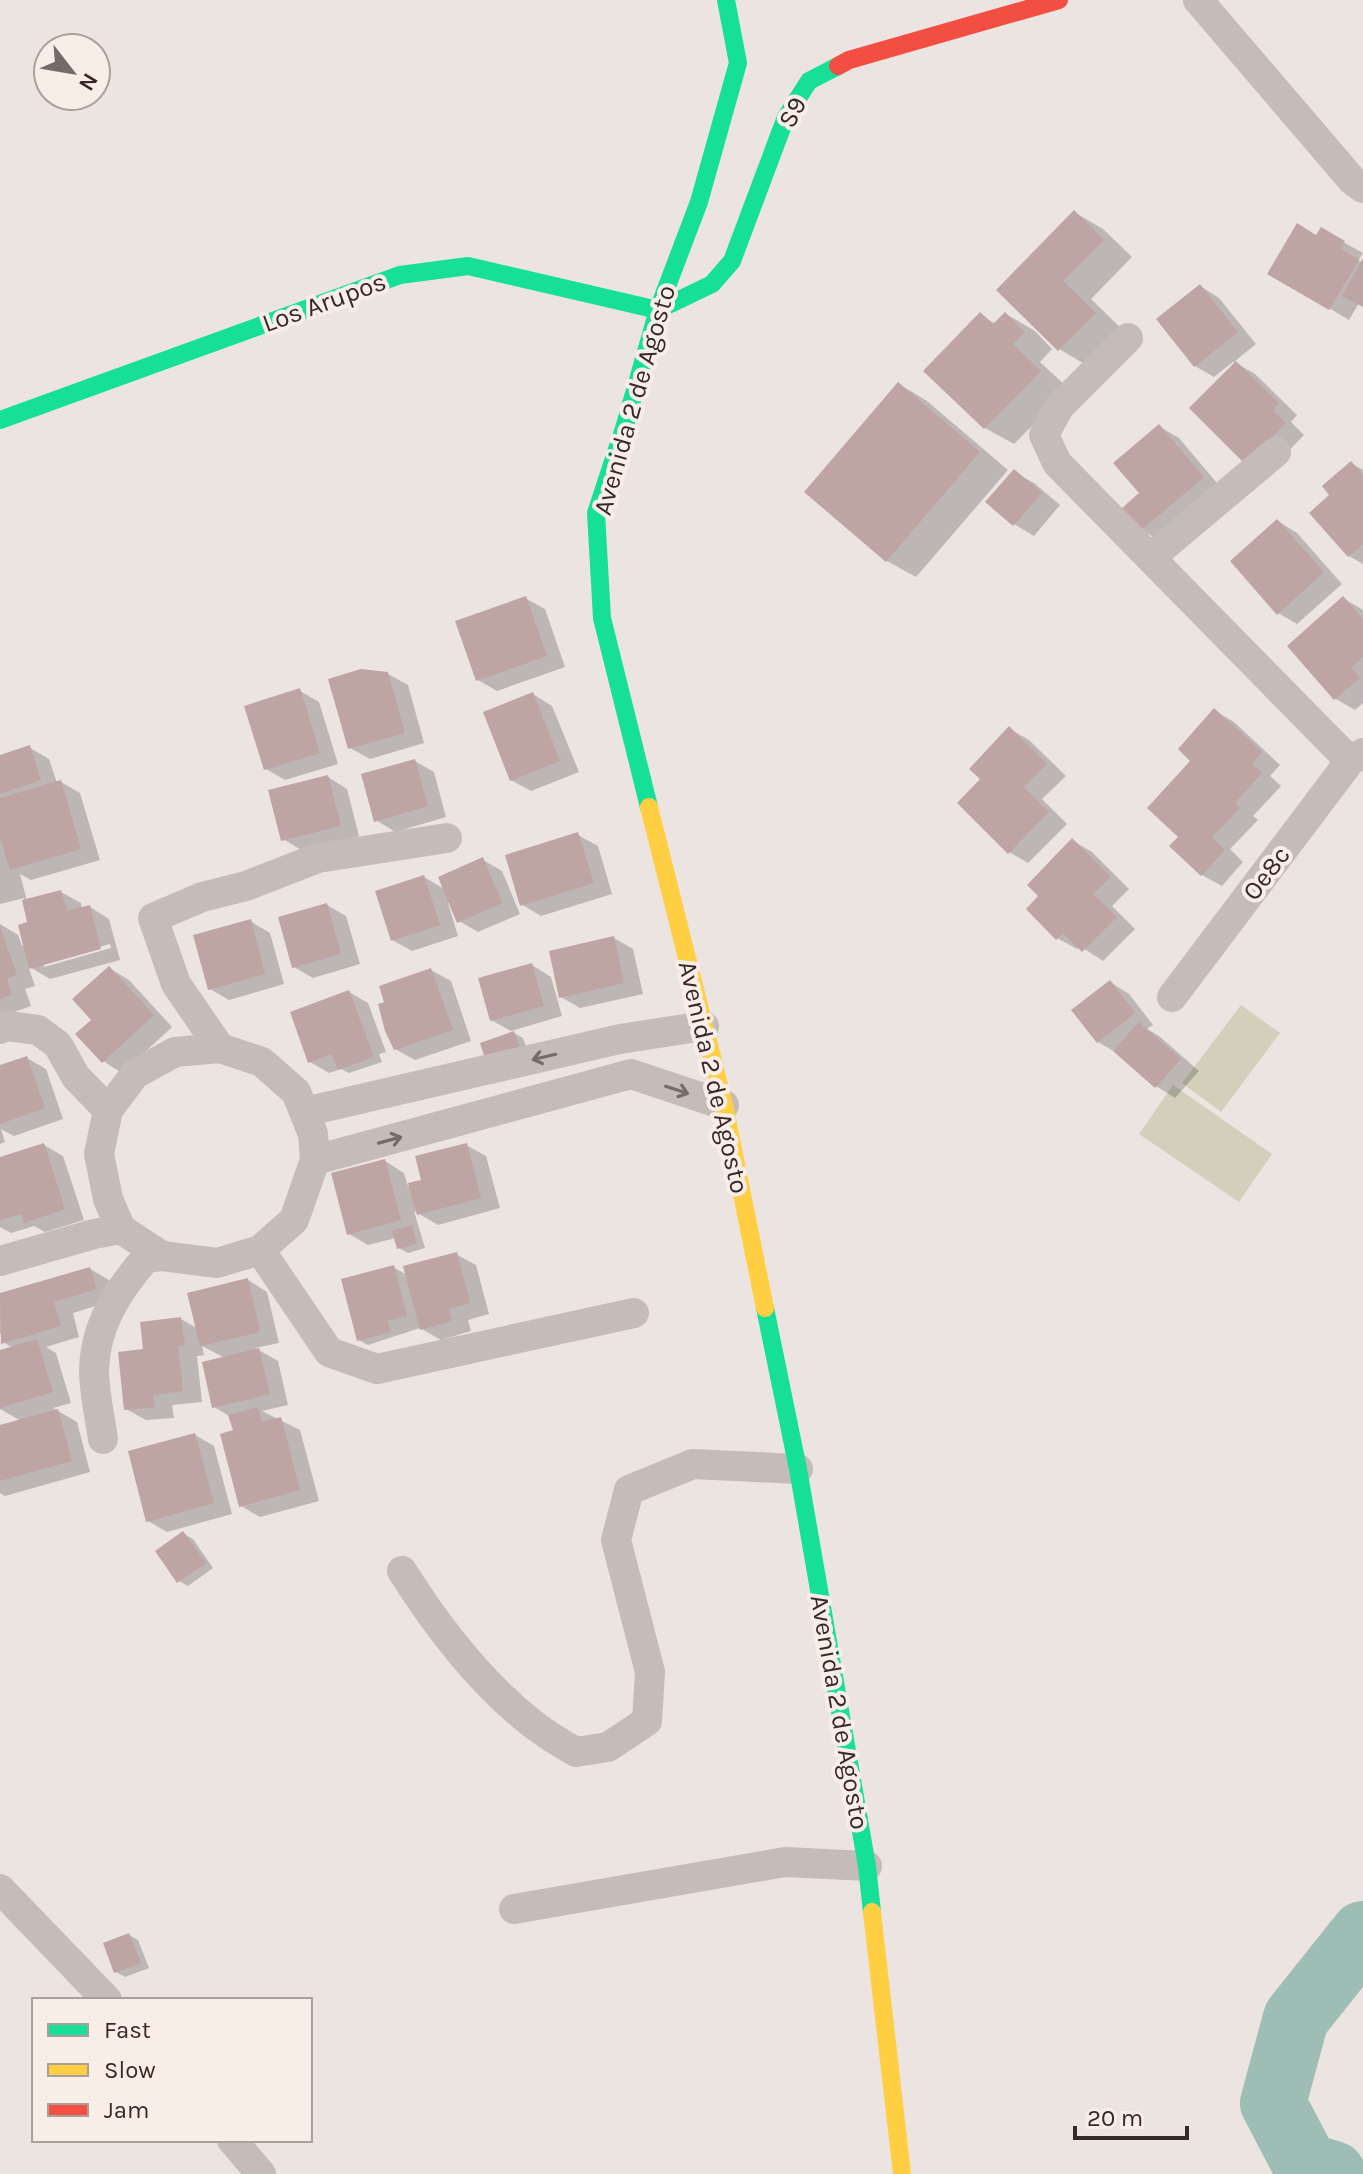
<svg xmlns="http://www.w3.org/2000/svg" width="1363" height="2174" font-family="Karla,sans-serif">
<rect width="100%" height="100%" fill="#ece4e1"/>
<path fill="#d2d0bb" d="M 1241,1005 L 1280,1033 L 1221,1112 L 1182,1083 Z
M 1173,1085 L 1272,1154 L 1239,1202 L 1139,1134 Z"/>
<path fill="#0003" fill-rule="evenodd" d="M 1074,212 L 1103,229 L 1132,257 L 1091,299 L 1123,330 L 1088,366 L 1059,349 L 999,290 Z
M 1322,230 L 1363,253 L 1358,261 L 1363,262 L 1363,305 L 1359,303 L 1349,320 L 1270,273 L 1317,237 Z
M 1200,286 L 1219,298 L 1256,344 L 1234,362 L 1255,374 L 1297,415 L 1291,422 L 1304,435 L 1266,474 L 1235,364 L 1233,362 L 1214,377 L 1195,366 Z
M 1006,314 L 1035,331 L 1052,349 L 1040,362 L 1069,389 L 1014,444 L 985,428 L 980,315 L 996,324 Z
M 899,384 L 927,401 L 1008,470 L 916,577 L 887,561 Z
M 1160,427 L 1179,438 L 1222,489 L 1161,541 L 1141,530 L 1141,494 Z
M 1351,463 L 1363,470 L 1363,564 L 1349,556 Z
M 1014,472 L 1034,483 L 1060,505 L 1034,536 L 1014,524 L 988,502 Z
M 1278,521 L 1297,533 L 1342,584 L 1297,624 L 1278,613 Z
M 525,598 L 545,609 L 565,667 L 497,691 L 478,680 Z
M 1343,598 L 1363,610 L 1363,703 L 1355,710 L 1336,699 L 1290,646 Z
M 388,674 L 408,685 L 424,743 L 370,759 L 350,748 Z
M 300,691 L 319,702 L 338,764 L 285,780 L 266,769 Z
M 533,694 L 552,706 L 579,772 L 531,791 L 511,780 Z
M 1215,711 L 1234,722 L 1280,765 L 1270,776 L 1281,786 L 1253,816 L 1258,820 L 1230,849 L 1243,862 L 1222,886 L 1202,875 L 1172,846 L 1180,837 L 1193,760 Z
M 1010,729 L 1029,740 L 1066,776 L 1042,799 L 1067,824 L 1028,863 L 1009,852 L 983,779 Z
M 30,748 L 49,759 L 57,783 L 61,782 L 80,793 L 100,860 L 31,880 L 20,874 L 27,901 L 61,892 L 81,903 L 82,909 L 90,907 L 109,919 L 120,960 L 50,979 L 28,966 L 35,986 L 25,989 L 31,1006 L 0,1017 L 0,924 L 18,935 L 22,946 L 25,945 L 30,923 L 24,898 L 0,904 L 0,757 ZM 110,944 L 111,948 L 44,967 L 44,963 Z
M 415,761 L 434,772 L 446,817 L 395,832 L 376,820 Z
M 328,777 L 347,789 L 359,836 L 303,851 L 283,839 Z
M 578,835 L 598,846 L 612,894 L 541,916 L 521,904 Z
M 1073,841 L 1092,852 L 1129,889 L 1112,906 L 1135,929 L 1103,961 L 1080,946 L 1077,949 L 1057,938 L 1041,896 Z
M 483,860 L 502,871 L 520,914 L 478,932 L 459,921 L 451,902 L 448,903 L 458,936 L 412,951 L 392,940 L 424,877 L 446,890 Z
M 327,905 L 346,916 L 360,964 L 313,978 L 294,967 Z
M 250,921 L 270,933 L 284,984 L 229,1000 L 210,989 Z
M 614,938 L 633,949 L 643,994 L 580,1008 L 561,997 Z
M 532,965 L 551,977 L 562,1016 L 511,1031 L 491,1020 Z
M 109,968 L 129,980 L 172,1027 L 122,1073 L 103,1061 L 94,1020 Z
M 431,970 L 451,981 L 471,1041 L 415,1060 L 395,1049 L 387,1004 Z
M 1110,982 L 1129,994 L 1153,1025 L 1147,1029 L 1159,1036 L 1199,1071 L 1175,1098 L 1156,1086 L 1117,1053 L 1098,1042 Z
M 349,992 L 368,1003 L 386,1052 L 379,1054 L 382,1062 L 349,1073 L 341,1069 L 329,1073 L 310,1062 Z
M 514,1033 L 523,1038 L 530,1058 L 498,1069 Z
M 27,1058 L 46,1069 L 63,1119 L 14,1136 L 1,1129 L 5,1142 L 0,1144 L 0,1067 Z
M 44,1145 L 63,1156 L 84,1220 L 45,1232 L 34,1226 L 11,1233 L 0,1227 L 0,1159 Z
M 466,1145 L 486,1156 L 500,1208 L 438,1225 L 414,1211 L 425,1248 L 408,1253 L 399,1248 L 396,1238 L 368,1245 L 349,1234 L 385,1161 L 404,1173 L 408,1186 L 423,1182 Z
M 456,1254 L 476,1265 L 489,1314 L 468,1320 L 471,1331 L 441,1340 L 420,1328 L 368,1345 L 359,1340 L 393,1267 L 407,1275 Z
M 90,1269 L 109,1280 L 115,1300 L 73,1313 L 79,1337 L 46,1347 L 56,1353 L 71,1403 L 53,1408 L 77,1422 L 90,1472 L 5,1496 L 0,1493 L 0,1427 L 21,1421 L 0,1409 L 0,1352 L 13,1348 L 3,1342 L 0,1332 L 0,1295 Z
M 248,1280 L 267,1292 L 279,1343 L 255,1348 L 278,1361 L 288,1405 L 262,1411 L 300,1430 L 319,1501 L 260,1517 L 241,1506 L 235,1432 L 231,1417 L 214,1407 L 225,1358 L 202,1346 L 204,1355 L 197,1356 L 202,1402 L 172,1405 L 174,1418 L 146,1420 L 126,1409 L 145,1351 L 181,1319 L 198,1329 Z
M 195,1435 L 214,1446 L 232,1514 L 167,1532 L 148,1521 Z
M 184,1534 L 193,1539 L 213,1568 L 188,1586 L 179,1581 Z
M 129,1935 L 138,1940 L 149,1968 L 125,1977 L 116,1972 Z"/>
<g fill="none" stroke-linecap="round" stroke-linejoin="round">
<path stroke="#9ebeb5" stroke-width="66" d="M 1333,2174 L 1306,2166 L 1273,2103 L 1296,2018 L 1363,1934"/>
</g>
<path fill="#bfa4a4" d="M 1074,210 L 1104,240 L 1063,281 L 1096,313 L 1058,351 L 996,290 Z
M 1297,223 L 1316,235 L 1321,227 L 1345,241 L 1340,248 L 1359,260 L 1329,310 L 1267,274 Z
M 1363,258 L 1363,307 L 1342,296 Z
M 1200,284 L 1238,332 L 1194,367 L 1156,319 Z
M 980,312 L 993,324 L 1005,312 L 1025,332 L 1013,344 L 1041,371 L 984,429 L 923,371 Z
M 1236,361 L 1279,403 L 1273,410 L 1286,423 L 1245,464 L 1189,408 Z
M 898,382 L 980,452 L 886,562 L 804,492 Z
M 1159,424 L 1204,477 L 1140,531 L 1121,509 L 1139,493 L 1113,463 Z
M 1351,461 L 1363,475 L 1363,544 L 1348,557 L 1309,513 L 1329,495 L 1322,486 Z
M 1014,469 L 1042,493 L 1013,526 L 985,502 Z
M 1277,519 L 1324,572 L 1277,615 L 1230,561 Z
M 526,596 L 547,656 L 476,681 L 455,621 Z
M 1343,596 L 1363,619 L 1363,657 L 1351,668 L 1360,678 L 1334,700 L 1287,646 Z
M 361,669 L 388,672 L 405,733 L 348,749 L 328,679 Z
M 300,688 L 320,753 L 264,770 L 244,706 Z
M 533,692 L 560,761 L 510,781 L 483,712 Z
M 1214,708 L 1262,752 L 1252,764 L 1262,773 L 1235,803 L 1240,808 L 1212,837 L 1225,850 L 1201,876 L 1169,846 L 1178,837 L 1147,808 L 1190,761 L 1178,749 Z
M 1009,726 L 1047,764 L 1024,787 L 1049,812 L 1008,854 L 957,803 L 980,779 L 969,769 Z
M 30,745 L 41,780 L 0,794 L 0,755 Z
M 415,759 L 428,806 L 374,822 L 361,774 Z
M 328,775 L 341,826 L 281,841 L 268,790 Z
M 61,780 L 81,849 L 10,870 L 0,837 L 0,798 Z
M 578,832 L 594,883 L 520,906 L 505,855 Z
M 1072,838 L 1111,877 L 1093,894 L 1117,917 L 1082,952 L 1063,933 L 1056,940 L 1026,909 L 1038,896 L 1027,885 Z
M 483,857 L 502,903 L 457,923 L 438,877 Z
M 424,875 L 440,925 L 391,941 L 375,891 Z
M 61,890 L 67,911 L 90,905 L 101,949 L 29,969 L 18,925 L 27,922 L 22,900 Z
M 327,903 L 341,954 L 292,968 L 278,917 Z
M 251,919 L 265,974 L 208,990 L 193,935 Z
M 0,927 L 17,975 L 7,978 L 12,995 L 0,999 Z
M 614,936 L 624,983 L 559,998 L 549,951 Z
M 532,963 L 544,1006 L 490,1021 L 478,978 Z
M 109,966 L 154,1015 L 102,1063 L 75,1034 L 91,1020 L 72,999 Z
M 431,968 L 453,1030 L 394,1050 L 385,1031 L 378,1004 L 384,1002 L 379,986 Z
M 1110,980 L 1135,1013 L 1097,1043 L 1071,1010 Z
M 349,990 L 374,1057 L 338,1070 L 332,1054 L 308,1063 L 290,1012 Z
M 1139,1022 L 1181,1059 L 1155,1088 L 1113,1051 Z
M 514,1031 L 522,1053 L 487,1065 L 480,1043 Z
M 27,1056 L 45,1108 L 0,1124 L 0,1065 Z
M 44,1143 L 65,1209 L 24,1223 L 21,1214 L 0,1220 L 0,1157 Z
M 467,1143 L 481,1198 L 417,1215 L 408,1183 L 421,1180 L 415,1156 Z
M 385,1159 L 401,1220 L 347,1235 L 331,1173 Z
M 412,1225 L 417,1244 L 397,1249 L 392,1231 Z
M 457,1252 L 470,1303 L 449,1309 L 452,1321 L 420,1330 L 403,1266 Z
M 394,1265 L 407,1316 L 387,1321 L 391,1332 L 357,1341 L 341,1279 Z
M 90,1267 L 97,1289 L 54,1302 L 61,1326 L 1,1344 L 0,1293 Z
M 248,1278 L 260,1332 L 200,1346 L 187,1293 Z
M 181,1317 L 185,1345 L 178,1346 L 183,1391 L 153,1395 L 155,1407 L 124,1410 L 118,1352 L 143,1349 L 140,1322 Z
M 37,1339 L 53,1392 L 0,1408 L 0,1350 Z
M 259,1348 L 270,1394 L 212,1408 L 202,1362 Z
M 258,1407 L 262,1422 L 281,1417 L 300,1490 L 239,1507 L 220,1434 L 233,1430 L 228,1415 Z
M 58,1409 L 72,1461 L 0,1481 L 0,1425 Z
M 195,1433 L 214,1503 L 146,1522 L 128,1451 Z
M 183,1531 L 206,1563 L 177,1583 L 155,1551 Z
M 129,1933 L 141,1963 L 114,1973 L 103,1943 Z"/>
<g fill="none" stroke-linecap="round" stroke-linejoin="round">
<path stroke="#c5bcba" stroke-width="30" d="M 1198,0 L 1352,180 L 1363,188
M 1128,338 L 1059,407 L 1044,435 L 1057,463 L 1350,761
M 1151,557 L 1276,452
M 1172,997 L 1350,761 L 1363,753
M 0,1029 L 7,1026 L 38,1030 L 58,1045 L 76,1077 L 108,1110
M 220,1048 L 262,1062 L 296,1092 L 313,1134 L 315,1160 L 294,1220 L 260,1250 L 217,1263 L 162,1256 L 121,1229 L 108,1199 L 99,1154 L 108,1110 L 135,1074 L 175,1052 Z
M 220,1048 L 176,984 L 153,918 L 202,897 L 246,886 L 318,858 L 447,838
M 304,1112 L 620,1039 L 704,1026
M 315,1160 L 631,1074 L 724,1105
M 260,1250 L 329,1352 L 377,1369 L 634,1313
M 0,1261 L 94,1234 L 121,1229
M 103,1439 C 100,1417 94,1393 94,1370 C 95,1325 118,1290 146,1258 L 162,1256
M 402,1571 C 438,1628 481,1684 534,1725 C 547,1735 562,1744 576,1752 L 608,1747 L 647,1721 L 650,1672 L 616,1540 L 629,1490 L 693,1464 L 798,1469
M 0,1889 L 107,2000
M 514,1909 L 785,1862 L 867,1866
M 232,2140 L 261,2174"/>
<path stroke="#16e098" stroke-width="18" d="M 0,420 L 400,275 L 468,266 L 658,310 L 712,284 L 732,261 L 786,117 L 809,81 L 838,66
M 649,807 L 602,618 L 596,513 L 625,425 L 658,310 L 699,202 L 738,63 L 726,0
M 765,1308 L 798,1469 L 867,1866 L 872,1912"/>
<path stroke="#ffcf43" stroke-width="18" d="M 649,807 L 724,1105 L 765,1308
M 872,1912 L 902,2174"/>
<path stroke="#f24e42" stroke-width="18" d="M 838,66 L 849,60 L 1059,0"/>
</g>
<defs><path id="oneway-shaft" d="M-6 0H5M1.5-3L5.5 0L1.5 3" fill="none" stroke-width="1.6" stroke-linecap="round" stroke-linejoin="round" transform="scale(2)"/></defs>
<g stroke="#766b6a">
<use href="#oneway-shaft" transform="translate(544 1057) rotate(167)"/>
<use href="#oneway-shaft" transform="translate(677 1090) rotate(18)"/>
<use href="#oneway-shaft" transform="translate(390 1140) rotate(-15)"/>
</g>
<g text-anchor="middle" stroke-width="8" stroke-linejoin="round" paint-order="stroke">
<g font-size="26" fill="#362928" stroke="#f9ede8">
<text transform="translate(792 112) rotate(-62)" y="9">S9</text>
<text transform="translate(324 302) rotate(-20)" y="9">Los Arupos</text>
<text transform="translate(634 400) rotate(-74)" y="9">Avenida 2 de Agosto</text>
<text transform="translate(1266 873) rotate(-53)" y="9">Oe8c</text>
<text transform="translate(714 1077) rotate(77)" y="9">Avenida 2 de Agosto</text>
<text transform="translate(840 1712) rotate(80)" y="9">Avenida 2 de Agosto</text>
</g>
</g>
<rect x="32" y="1998" width="280" height="144" fill="#f9ede8" stroke="#ab9f9b" stroke-width="2"/>
<rect x="48" y="2024" width="40" height="12" fill="#16e098" stroke="#ab9f9b" stroke-width="2"/>
<text x="104" y="2038" font-size="24" fill="#362928">Fast</text>
<rect x="48" y="2064" width="40" height="12" fill="#ffcf43" stroke="#ab9f9b" stroke-width="2"/>
<text x="104" y="2078" font-size="24" fill="#362928">Slow</text>
<rect x="48" y="2104" width="40" height="12" fill="#f24e42" stroke="#ab9f9b" stroke-width="2"/>
<text x="104" y="2118" font-size="24" fill="#362928">Jam</text>
<g transform="translate(72 72) rotate(121)"><circle r="38" fill="#f9ede8" stroke="#ab9f9b" stroke-width="2"/>
<path d="M0-6L14 30L0 20L-14 30Z" fill="#766a69"/>
<text y="-12" font-size="22" font-weight="bold" text-anchor="middle" fill="#362928">N</text>
</g>
<path d="M1075 2126v12h112v-12" fill="none" stroke="#362928" stroke-width="4"/>
<text x="1087" y="2126" font-size="24" fill="#362928" stroke="#f9ede8" stroke-width="6" paint-order="stroke">20 m</text>
</svg>
